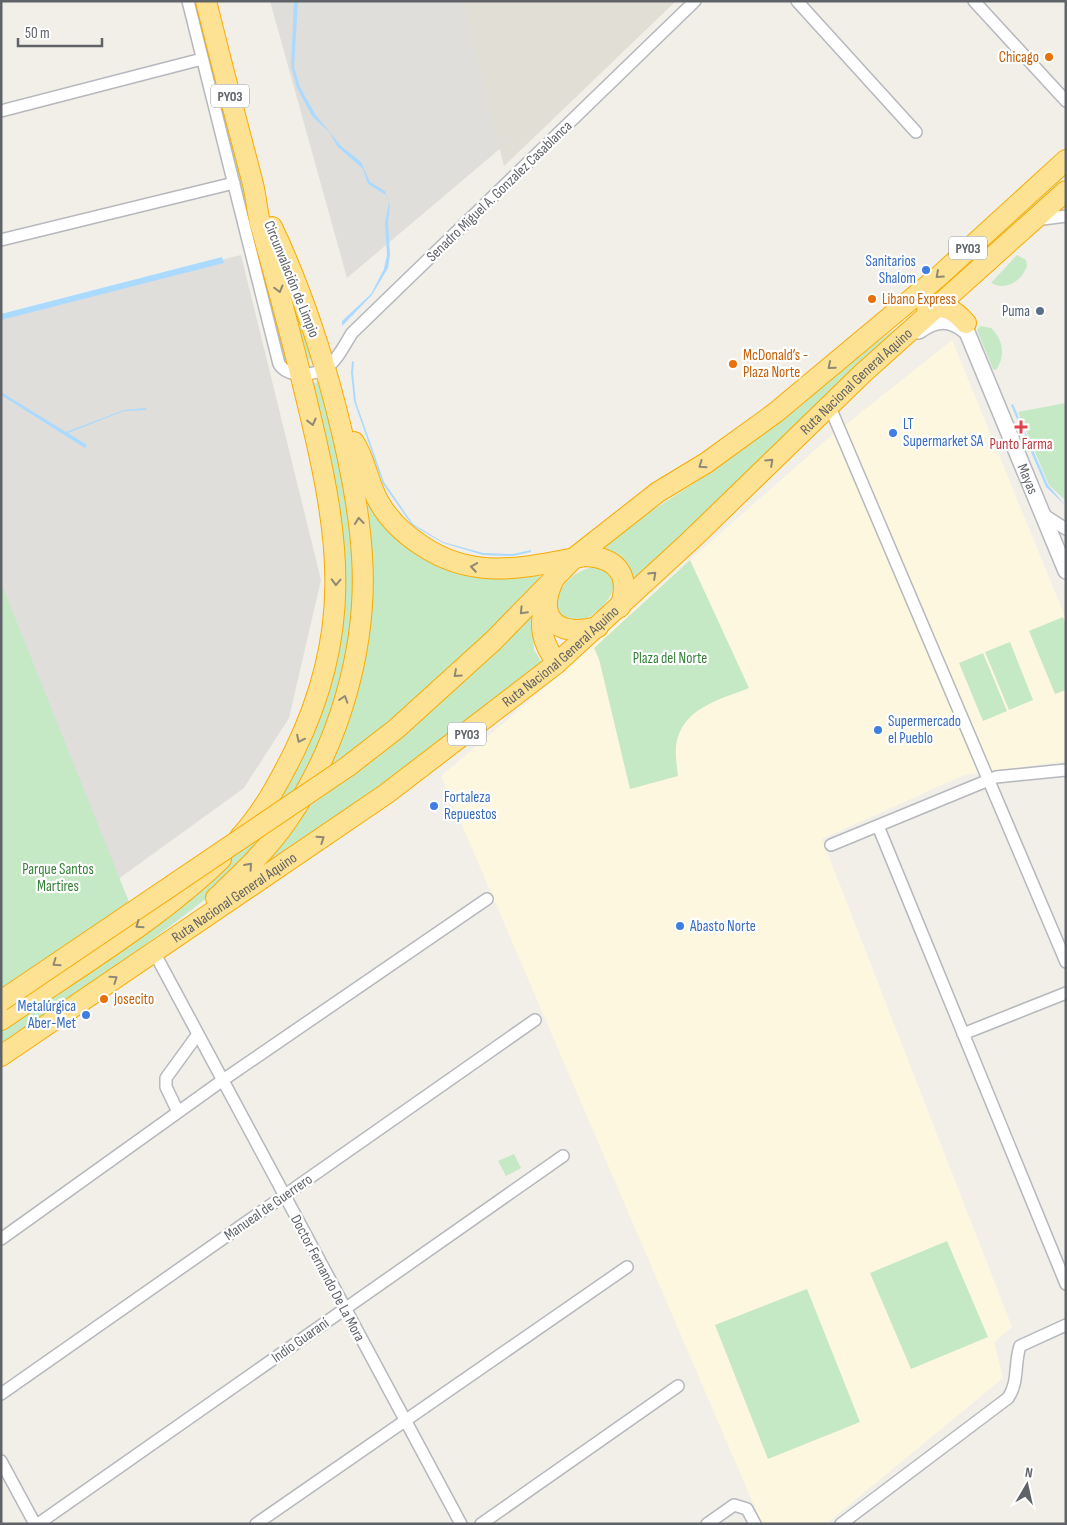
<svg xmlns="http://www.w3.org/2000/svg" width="1067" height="1525" font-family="'Sofia Sans Condensed',sans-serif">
<rect width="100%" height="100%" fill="#f1efe8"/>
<path fill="#fef7e0" d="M 952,340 L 1066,619 L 1066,761 L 964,775 L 822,839 L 1012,1327 L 994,1342 L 1003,1378 L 826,1524 L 762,1524 L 441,776 L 538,694 L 824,442 Z"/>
<path fill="#e0deda" d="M 270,1 L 675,1 L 347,278 Z
M 241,255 L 321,580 L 289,718 L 244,788 L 117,880 L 1,600 L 1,315 Z"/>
<path fill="#e1ded6" d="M 463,1 L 676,1 L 504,166 Z"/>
<path fill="#c5e8c5" d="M 193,1 L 197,1 L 288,363 L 284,362 Z
M 1066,168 L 1066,176 L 938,297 L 910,306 Z
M 278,254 L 312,359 L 307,360 Z
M 1017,255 L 1026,260 L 1027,266 C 1021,282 1006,291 991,283 Z
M 911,317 L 633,582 L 624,561 L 603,548 L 642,517 L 713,471 L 777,424 L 872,346 Z
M 980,326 L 991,328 C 1003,339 1006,356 996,370 L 993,369 L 977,330 Z
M 319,382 L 341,457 L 355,555 L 351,638 L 332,715 L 297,791 L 268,811 L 333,662 L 312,384 Z
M 1066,403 L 1066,501 L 1049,485 L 1018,412 Z
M 364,486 L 412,546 L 541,574 C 536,586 520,599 511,608 C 453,669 389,723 322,773 L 370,537 L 369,513 Z
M 690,560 L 749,688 C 719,700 682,708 676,745 C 675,755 677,767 678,776 L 630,789 L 599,659 L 594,648 Z
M 595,567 C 630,578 608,607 586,619 C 581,622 573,621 567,622 L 555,608 C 556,588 575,569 595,567 Z
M 1,583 L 129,902 L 1,989 Z
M 529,617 L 531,619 L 534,650 L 543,664 L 494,706 L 251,879 L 306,805 Z
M 1063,617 L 1066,625 L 1066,690 L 1055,694 L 1029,631 Z
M 1010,642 L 1033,700 L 1009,710 L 985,652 Z
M 983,653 L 1007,711 L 983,721 L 959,663 Z
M 275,827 L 207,898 L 149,942 L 1,1044 L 1,1027 L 233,856 Z
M 514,1154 L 521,1168 L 506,1176 L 498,1161 Z
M 947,1241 L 988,1337 L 911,1369 L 870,1273 Z
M 807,1289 L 860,1422 L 768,1459 L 715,1325 Z"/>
<path fill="#aadaff" d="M 294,1 L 298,2 L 294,67 L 300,87 L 315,114 L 341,146 L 361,162 L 370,182 L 385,191 L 390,205 L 388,222 L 390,255 L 388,268 L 372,295 L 342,326 L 342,321 L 371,294 L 384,269 L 387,255 L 385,222 L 389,203 L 386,195 L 368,184 L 363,169 L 337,146 L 330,133 L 312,116 L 297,88 L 291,66 Z
M 222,257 L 224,263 L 1,320 L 1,314 Z
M 352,361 L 354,362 L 353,373 L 356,402 L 384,482 L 413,524 L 443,542 L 483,553 L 513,554 L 531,550 L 531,552 L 513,556 L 483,555 L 443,543 L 412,525 L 383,484 L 354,401 L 351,373 Z
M 1,392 L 66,432 L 124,410 L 146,408 L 146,410 L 124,411 L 68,433 L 87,445 L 85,448 L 1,395 Z
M 1013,404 L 1048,485 L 1066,506 L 1046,487 L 1011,405 Z"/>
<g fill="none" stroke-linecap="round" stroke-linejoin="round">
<defs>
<path id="street" d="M 188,1 L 279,364 C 288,378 312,376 326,368 C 337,361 345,344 352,333 L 695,1
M 797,1 L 916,132
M 974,1 L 1066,101
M 1,111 L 202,59
M 1035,220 L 1066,216
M 1,240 L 234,183
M 829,405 L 1066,962
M 1041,513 L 1066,529
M 878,826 L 1066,1284
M 831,845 L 996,777 L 1066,770
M 154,952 L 461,1524
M 963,1034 L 1066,993
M 178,1112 L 166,1087 L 166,1078 L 198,1034
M 1,1239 L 223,1080 L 487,899
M 1,1394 L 535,1020
M 1,1461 L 35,1524
M 38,1524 L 563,1156
M 256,1524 L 627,1267
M 481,1524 L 678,1386
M 707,1524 L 734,1505 L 747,1509 L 755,1524
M 841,1524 L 1008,1398 C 1019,1382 1014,1364 1020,1346 L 1066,1325"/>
<g id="secondary">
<path id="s1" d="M 919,331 C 937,318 950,318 967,332 L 1066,571"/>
</g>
<g id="highway">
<path d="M 206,1 C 221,62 237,123 253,184 C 256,197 257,210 260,223 C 278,287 295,350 310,414 C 340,539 353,632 294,752 C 279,782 263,812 240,837"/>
<path d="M 927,308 C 944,304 955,310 966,323"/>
<path d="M 354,442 C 366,460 368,484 379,502 C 389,520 404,534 421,545 C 475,582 526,567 586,556 C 618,558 631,576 620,607"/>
<path d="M 553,581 C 535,621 560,637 598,627"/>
<path d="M 545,604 C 538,628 543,644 557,663"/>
<path d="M 493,641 L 574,558 L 658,492 L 706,463 L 775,413 L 938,277 L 1066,160"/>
<path d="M 216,898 C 241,874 267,850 287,821 C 339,746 368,647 362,556 C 359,505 348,454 335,404 C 319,343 299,284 272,227"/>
<path d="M 1,1020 C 74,970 158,920 221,859"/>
<path id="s2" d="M 1,1056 L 386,794 L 557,663 L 691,540 L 863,373 L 1066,191"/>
</g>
</defs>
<use href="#street" stroke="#b5b8bc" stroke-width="14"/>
<use href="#secondary" stroke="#b6babf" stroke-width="18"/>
<use href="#highway" stroke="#f9ab00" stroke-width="22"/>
<use href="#street" stroke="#fff" stroke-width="11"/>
<use href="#secondary" stroke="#fff" stroke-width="15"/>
<use href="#highway" stroke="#fde293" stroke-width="20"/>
<defs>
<path id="highway-bridge" d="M 1,1001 L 347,767 L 396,729 L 493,641"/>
</defs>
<use href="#highway-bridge" stroke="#f9ab00" stroke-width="22" stroke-linecap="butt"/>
<use href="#highway-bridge" stroke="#fde293" stroke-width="20"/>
</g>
<defs><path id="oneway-chevron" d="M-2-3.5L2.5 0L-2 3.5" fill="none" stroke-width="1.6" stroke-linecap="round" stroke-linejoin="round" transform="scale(1.25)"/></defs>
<g stroke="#8e8975">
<use href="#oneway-chevron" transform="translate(939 275) rotate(138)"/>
<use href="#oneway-chevron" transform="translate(279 289) rotate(75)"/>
<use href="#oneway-chevron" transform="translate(831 366) rotate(140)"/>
<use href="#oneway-chevron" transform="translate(312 422) rotate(76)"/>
<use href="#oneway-chevron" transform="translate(770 462) rotate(-43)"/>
<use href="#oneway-chevron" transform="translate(702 465) rotate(146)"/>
<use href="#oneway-chevron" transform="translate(359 521) rotate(-96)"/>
<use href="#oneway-chevron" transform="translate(474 567) rotate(-171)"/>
<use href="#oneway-chevron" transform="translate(653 575) rotate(-43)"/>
<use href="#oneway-chevron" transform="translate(336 582) rotate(92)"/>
<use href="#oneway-chevron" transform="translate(523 611) rotate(134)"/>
<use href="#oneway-chevron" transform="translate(457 674) rotate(138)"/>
<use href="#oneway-chevron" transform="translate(344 699) rotate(-72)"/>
<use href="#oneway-chevron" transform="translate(300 739) rotate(116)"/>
<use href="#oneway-chevron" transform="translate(321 839) rotate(-34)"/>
<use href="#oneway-chevron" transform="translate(249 866) rotate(-48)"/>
<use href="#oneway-chevron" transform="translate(139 925) rotate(145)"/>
<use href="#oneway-chevron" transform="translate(56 963) rotate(145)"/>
<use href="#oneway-chevron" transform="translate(114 979) rotate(-34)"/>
</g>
<g fill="#e8710a" stroke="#fff" stroke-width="2">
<circle cx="1049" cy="57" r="5"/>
<circle cx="872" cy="299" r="5"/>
<circle cx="733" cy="364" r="5"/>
<circle cx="104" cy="999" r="5"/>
</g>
<g fill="#3f7fe0" stroke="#fff" stroke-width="2">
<circle cx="926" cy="270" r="5"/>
<circle cx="893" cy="433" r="5"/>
<circle cx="878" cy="730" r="5"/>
<circle cx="434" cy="806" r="5"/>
<circle cx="680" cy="926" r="5"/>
<circle cx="86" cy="1015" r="5"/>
</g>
<circle fill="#5c6f8a" stroke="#fff" stroke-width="2" cx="1040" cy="311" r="5"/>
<path fill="#e0444e" stroke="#fff" stroke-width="2" d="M1018.5 419.5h5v5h5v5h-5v5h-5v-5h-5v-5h5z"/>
<g text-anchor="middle" stroke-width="4.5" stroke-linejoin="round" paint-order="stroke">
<g fill="#fff" stroke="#8f9295" stroke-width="1">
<rect x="211" y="84.5" width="38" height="23" rx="4"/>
<rect x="949" y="236.5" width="38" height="23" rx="4"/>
<rect x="448" y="722.5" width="38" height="23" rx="4"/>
</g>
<g font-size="14" font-weight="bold" fill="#5f6368">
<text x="230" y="101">PY03</text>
<text x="968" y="253">PY03</text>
<text x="467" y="739">PY03</text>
</g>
<g font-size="15" fill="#c56008" stroke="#fff" text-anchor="start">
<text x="1039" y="62" text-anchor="end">Chicago</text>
<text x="882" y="304">Libano Express</text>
<text x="743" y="360">McDonald’s -<tspan x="743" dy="17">Plaza Norte</tspan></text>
<text x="114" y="1004">Josecito</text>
</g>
<g font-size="15" fill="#5f6368" stroke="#fff">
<text transform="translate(499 191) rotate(-44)" y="5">Senadro Miguel A. Gonzalez Casablanca</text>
<text transform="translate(292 279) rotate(68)" y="5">Circunvalación de Limpio</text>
<text dy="5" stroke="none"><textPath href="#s2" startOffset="1092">Ruta Nacional General Aquino</textPath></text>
<text dy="5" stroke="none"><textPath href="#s1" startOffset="212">Mayas</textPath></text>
<text dy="5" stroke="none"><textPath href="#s2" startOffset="688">Ruta Nacional General Aquino</textPath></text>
<text dy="5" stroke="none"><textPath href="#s2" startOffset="282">Ruta Nacional General Aquino</textPath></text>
<text transform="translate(268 1207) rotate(-35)" y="5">Manueal de Guerrero</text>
<text transform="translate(328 1278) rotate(62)" y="5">Doctor Fernando De La Mora</text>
<text transform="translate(300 1340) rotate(-35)" y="5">Indio Guaraní</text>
</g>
<g font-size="15" fill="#366cbe" stroke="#fff" text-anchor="start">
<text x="916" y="266" text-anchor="end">Sanitarios<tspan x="916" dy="17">Shalom</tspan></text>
<text x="903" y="429">LT<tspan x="903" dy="17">Supermarket SA</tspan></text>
<text x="888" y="726">Supermercado<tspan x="888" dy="17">el Pueblo</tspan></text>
<text x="444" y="802">Fortaleza<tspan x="444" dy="17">Repuestos</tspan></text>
<text x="690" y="931">Abasto Norte</text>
<text x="76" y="1011" text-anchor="end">Metalúrgica<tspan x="76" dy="17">Aber-Met</tspan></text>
</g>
<g font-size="15" fill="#4e5e75" stroke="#fff" text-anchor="end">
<text x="1030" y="316">Puma</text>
</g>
<g font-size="15" fill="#be3a42" stroke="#fff">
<text x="1021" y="449">Punto Farma</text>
</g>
<g font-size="15" fill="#348238" stroke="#fff">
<text x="670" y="663">Plaza del Norte</text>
<text x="58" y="874">Parque Santos<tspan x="58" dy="17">Martires</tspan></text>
</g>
</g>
<rect width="1067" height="1525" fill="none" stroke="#5f6368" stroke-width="5"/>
<g transform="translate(1027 1485) rotate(9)" stroke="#ffffff" stroke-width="4" paint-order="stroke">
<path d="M0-4L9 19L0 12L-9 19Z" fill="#5f6368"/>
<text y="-8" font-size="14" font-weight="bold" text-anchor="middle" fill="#5f6368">N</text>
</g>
<path d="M18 38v8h84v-8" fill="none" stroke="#5f6368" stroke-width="2.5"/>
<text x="25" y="38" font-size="15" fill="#5f6368" stroke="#ffffff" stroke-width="4" paint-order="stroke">50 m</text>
</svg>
